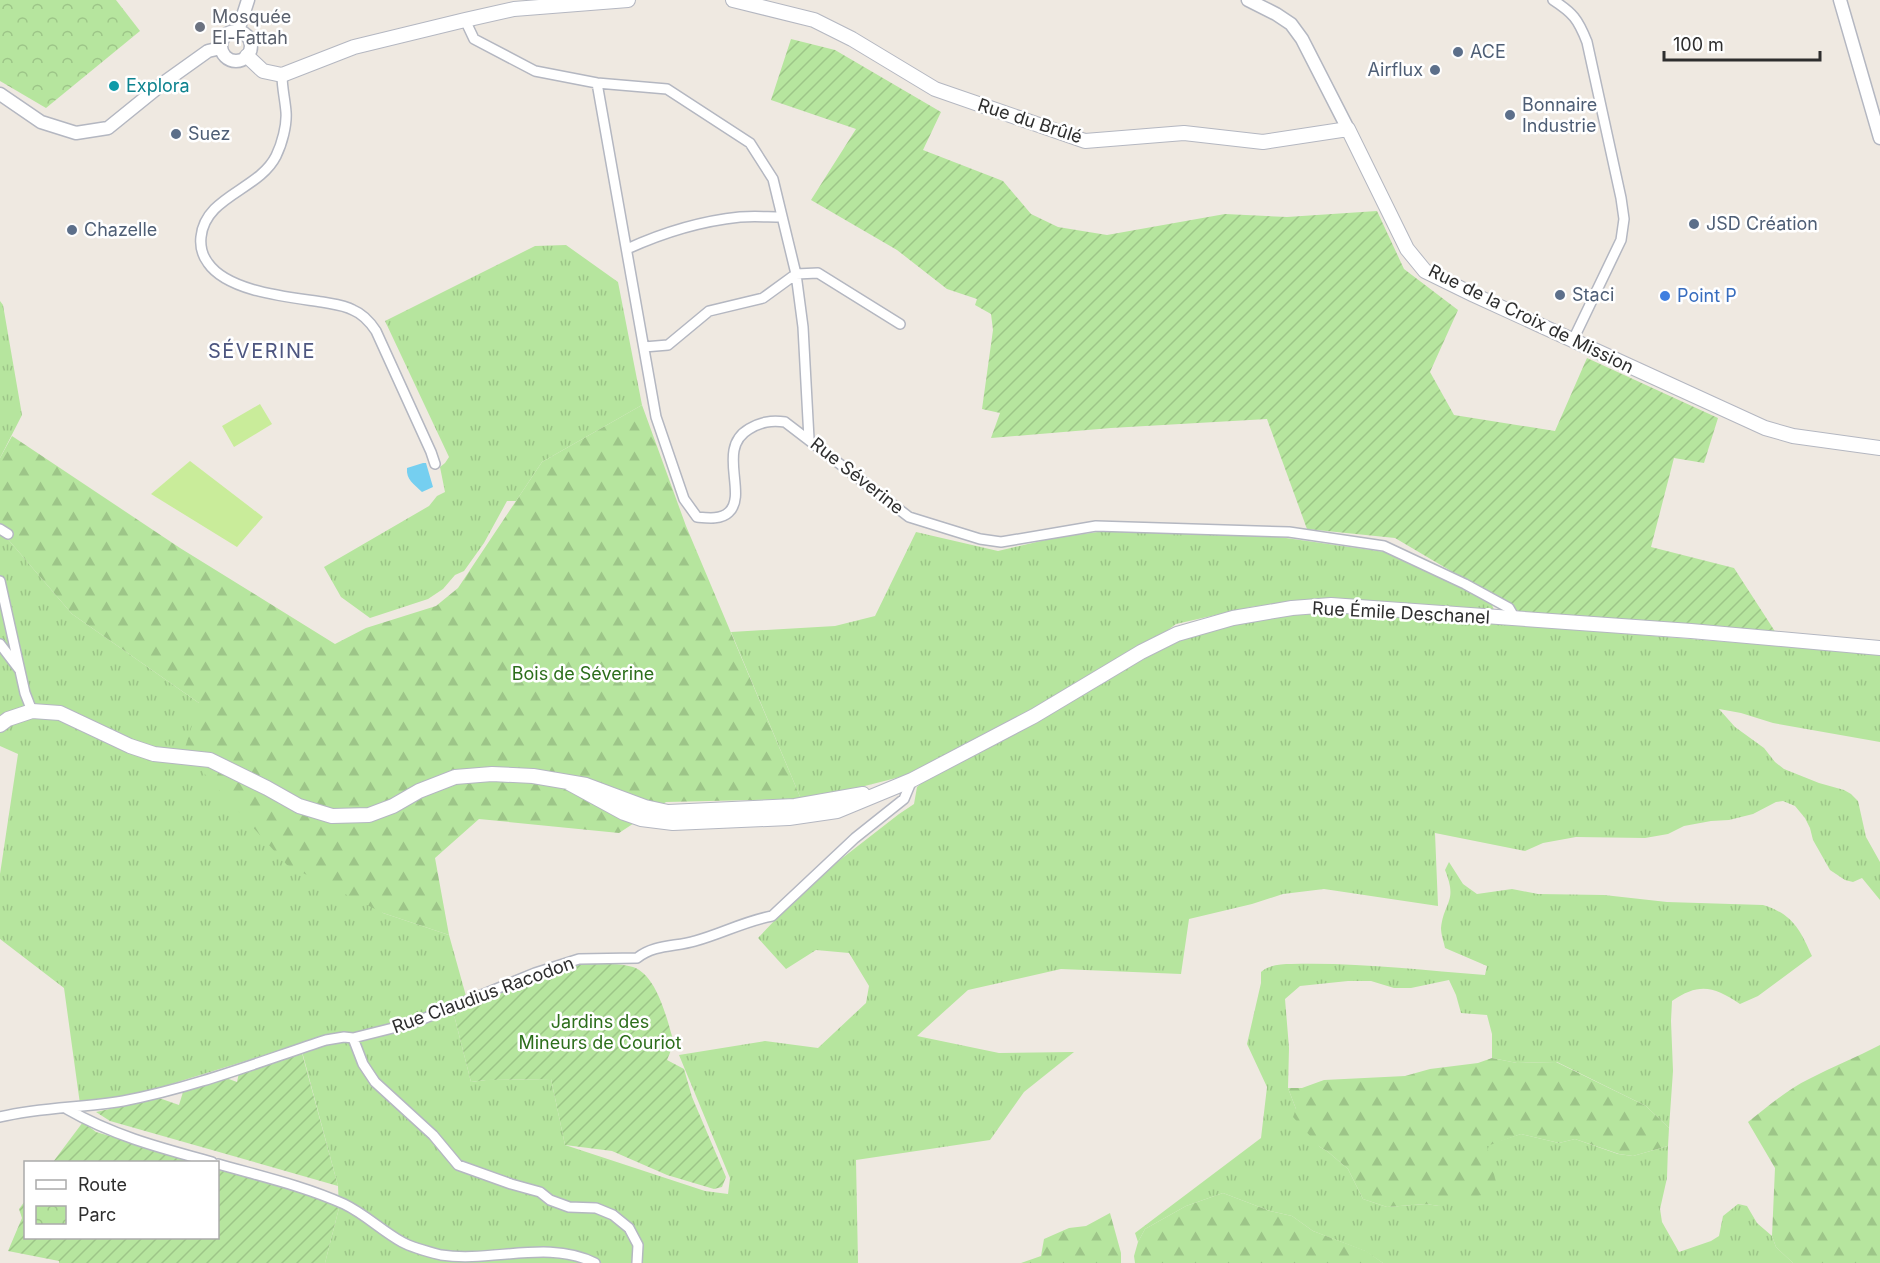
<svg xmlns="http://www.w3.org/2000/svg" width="1880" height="1263" font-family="Inter,sans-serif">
<defs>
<pattern id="grass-tufts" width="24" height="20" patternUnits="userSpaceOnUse" patternTransform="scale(1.5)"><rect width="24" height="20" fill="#b6e59e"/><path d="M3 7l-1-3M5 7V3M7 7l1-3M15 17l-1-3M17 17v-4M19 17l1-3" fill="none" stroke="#9dc588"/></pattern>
<pattern id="forest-firs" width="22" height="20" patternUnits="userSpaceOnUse" patternTransform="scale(1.5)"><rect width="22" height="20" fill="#b6e59e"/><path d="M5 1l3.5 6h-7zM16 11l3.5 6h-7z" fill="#9dc588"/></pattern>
<pattern id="park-crowns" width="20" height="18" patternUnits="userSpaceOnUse" patternTransform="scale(1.5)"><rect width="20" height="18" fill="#b6e59e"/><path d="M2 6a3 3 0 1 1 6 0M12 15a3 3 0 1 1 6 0" fill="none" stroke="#9dc588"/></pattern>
<pattern id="garden-furrows" width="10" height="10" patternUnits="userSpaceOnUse" patternTransform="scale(1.5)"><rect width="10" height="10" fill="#b6e59e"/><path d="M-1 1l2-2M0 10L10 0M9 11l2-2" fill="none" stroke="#9dc588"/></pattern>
</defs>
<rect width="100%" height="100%" fill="#efe9e1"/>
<path fill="url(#grass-tufts)" d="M 566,245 L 618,282 L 642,405 L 542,462 L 516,501 L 507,501 L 484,543 L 464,571 L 455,575 L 443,589 L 428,599 L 370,618 L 341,597 L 324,567 L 429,506 L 437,496 L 445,492 L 440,467 L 445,463 L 449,457 L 385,321 L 535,246 Z
M 0,301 L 3,305 L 22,415 L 0,458 Z
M 0,530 L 72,614 L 199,703 L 383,913 L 449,935 L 466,996 L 453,1011 L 471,1082 L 486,1080 L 551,1079 L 565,1145 L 705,1191 L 728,1194 L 730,1178 L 679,1055 L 765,1041 L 818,1048 L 866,1003 L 869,986 L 849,953 L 816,950 L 786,969 L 758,938 L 809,884 L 899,814 L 914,804 L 917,787 L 925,780 L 1123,670 L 1180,640 L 1242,621 L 1282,614 L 1339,611 L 1880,654 L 1880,742 L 1773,723 L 1741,713 L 1719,709 L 1735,727 L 1764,748 L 1775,762 L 1784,769 L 1819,783 L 1844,790 L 1851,794 L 1858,801 L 1866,837 L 1880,862 L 1880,900 L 1862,878 L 1853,882 L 1845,880 L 1830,870 L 1813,840 L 1810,828 L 1805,818 L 1795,806 L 1783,801 L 1776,802 L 1753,814 L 1729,820 L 1711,821 L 1684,826 L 1668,834 L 1645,838 L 1576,837 L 1543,843 L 1525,851 L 1435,833 L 1438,906 L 1324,889 L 1283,894 L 1252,904 L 1189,919 L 1181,974 L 1061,969 L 968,990 L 917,1036 L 999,1053 L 1074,1052 L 1024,1092 L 990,1140 L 856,1160 L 858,1263 L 325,1263 L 339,1208 L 338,1186 L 300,1044 L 155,1089 L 80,1104 L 64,988 L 0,939 L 0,874 L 18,754 L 0,746 Z
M 1105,531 L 1265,535 L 1392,553 L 1449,580 L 1492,605 L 1494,610 L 1337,600 L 1305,600 L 1251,607 L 1176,624 L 1156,639 L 1087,676 L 992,733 L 908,775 L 845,791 L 801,799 L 731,632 L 835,626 L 875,616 L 916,532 L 998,551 L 1054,538 Z
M 1449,862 L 1463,884 L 1477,894 L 1512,889 L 1538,894 L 1604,895 L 1667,902 L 1763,905 C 1793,914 1800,930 1812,956 L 1758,996 L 1740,1004 C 1714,987 1700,982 1672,1001 L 1671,1021 L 1673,1071 L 1669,1128 L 1646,1106 L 1557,1062 L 1517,1063 L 1492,1058 L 1492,1034 L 1487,1015 L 1461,1013 L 1456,995 L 1449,980 L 1411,988 L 1394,988 L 1371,981 L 1348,981 L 1300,986 L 1285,999 L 1289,1048 L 1288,1088 L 1296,1109 L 1320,1147 L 1327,1151 L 1348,1169 L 1363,1199 L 1387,1207 L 1426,1204 L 1439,1206 L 1487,1145 L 1521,1134 L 1559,1143 L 1575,1139 L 1618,1154 L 1633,1156 L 1668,1146 L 1667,1178 L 1660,1209 L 1662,1222 L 1679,1252 L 1711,1241 L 1719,1236 L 1723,1216 L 1738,1204 L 1747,1206 L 1757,1223 L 1772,1236 L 1776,1247 L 1793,1263 L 1383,1263 L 1365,1251 L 1313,1231 L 1292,1216 L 1270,1211 L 1223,1193 L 1186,1206 L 1145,1229 L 1138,1242 L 1135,1233 L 1261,1138 L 1267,1087 L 1247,1044 L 1261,983 L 1261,972 C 1268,965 1282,964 1291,964 C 1356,962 1421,970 1485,975 L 1487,966 L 1445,948 C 1444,942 1441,935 1441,928 C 1444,901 1458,902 1445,870 Z"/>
<path fill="url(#forest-firs)" d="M 642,405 L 686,526 L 801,799 L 666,802 L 619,833 L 479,819 L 435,858 L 449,935 L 383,913 L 287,865 L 184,751 L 199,703 L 72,614 L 0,530 L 0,458 L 12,436 L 180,548 L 335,644 L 366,628 L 436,606 L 458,588 L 542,462 Z
M 1880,1045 L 1880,1263 L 1793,1263 L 1776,1247 L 1772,1236 L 1775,1168 L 1748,1122 C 1766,1108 1788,1089 1809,1079 C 1832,1067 1857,1057 1880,1045 Z
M 1492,1058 L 1517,1063 L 1556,1062 L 1646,1106 L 1669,1128 L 1668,1146 L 1633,1156 L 1619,1154 L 1575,1139 L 1559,1143 L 1521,1134 L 1487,1146 L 1496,1182 L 1494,1192 L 1439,1206 L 1426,1204 L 1387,1207 L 1363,1199 L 1348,1169 L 1327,1151 L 1320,1147 L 1293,1117 L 1296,1109 L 1288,1088 L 1302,1088 L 1324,1080 L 1405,1076 L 1430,1069 L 1478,1063 Z
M 1223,1193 L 1270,1211 L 1292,1216 L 1313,1231 L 1366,1251 L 1383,1263 L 1135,1263 L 1134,1256 L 1138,1242 L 1145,1229 L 1186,1206 Z
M 1110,1213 L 1121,1253 L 1121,1263 L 1021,1263 L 1041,1256 L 1044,1239 L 1069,1228 L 1086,1226 Z"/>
<path fill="url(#park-crowns)" d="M 0,0 L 116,0 L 140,31 L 46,108 L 0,81 Z"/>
<path fill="url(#garden-furrows)" d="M 791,39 L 835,50 L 941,112 L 923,150 L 1003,181 L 1031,214 L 1058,227 L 1107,235 L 1225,214 L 1287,217 L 1377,211 L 1404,269 L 1458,310 L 1430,372 L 1454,415 L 1555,431 L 1587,358 L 1718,418 L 1704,463 L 1674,458 L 1651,547 L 1734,568 L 1776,633 L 1522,613 L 1395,538 L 1307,529 L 1267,419 L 1111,428 L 991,438 L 1000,413 L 982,409 L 993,330 L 991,314 L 975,305 L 977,299 L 947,289 L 897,250 L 811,200 L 856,129 L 771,100 Z
M 587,963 C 602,964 619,963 633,967 C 658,976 667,1020 674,1043 L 667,1060 L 684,1069 L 692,1097 L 726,1177 L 722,1187 L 714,1189 L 667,1175 L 612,1151 L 565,1145 L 551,1079 L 486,1080 L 471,1082 L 453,1011 L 548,972 Z
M 302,1053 L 338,1186 L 110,1121 L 96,1112 L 159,1098 L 179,1105 L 183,1092 L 226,1078 L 237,1082 L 239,1073 Z
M 83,1122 L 96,1132 L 200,1162 L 53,1162 Z
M 218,1168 L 313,1195 L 339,1208 L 325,1263 L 59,1263 L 59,1261 L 8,1251 L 22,1218 L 19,1209 L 25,1201 L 26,1238 L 218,1238 Z"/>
<path fill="#c9ec9a" d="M 260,404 L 272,424 L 234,447 L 222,426 Z
M 190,461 L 263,517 L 237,547 L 151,494 Z"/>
<path fill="#75cff0" d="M 423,463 L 426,463 L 433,487 L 422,492 C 414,484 406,480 407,468 Z"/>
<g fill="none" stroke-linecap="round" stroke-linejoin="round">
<defs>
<path id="minor" d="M 1553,0 C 1573,13 1578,19 1587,42 L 1621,198 L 1624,219 L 1621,240 L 1573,340
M 465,20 L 474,39 L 535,71 L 597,83 L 667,89 L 750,143 L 773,179 L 796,274 L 803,327 L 809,439
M 282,75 C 282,88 285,99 286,112 C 287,125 282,144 276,156 C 259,190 205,196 201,237 C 200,246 202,255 208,263 C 228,292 289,297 322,302 C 332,304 344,305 353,310 C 363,314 370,322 376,331 L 431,452 L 435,464
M 597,83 L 656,417 L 684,499 L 697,517 C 707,518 721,520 729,512 C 748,494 716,448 749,429 C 761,422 771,420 785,422 L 909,517 L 980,539 L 1001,542 L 1096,526 L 1289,532 L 1384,546 L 1465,584 L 1509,608 L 1516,620
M 627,249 C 662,233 701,221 740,217 C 754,216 768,217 782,217
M 796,274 L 818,273 L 900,324
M 644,347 L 668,345 L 709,311 L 763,298 L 796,274
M 0,529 L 8,534
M 0,581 L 25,693 L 32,711
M 0,644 L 19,669
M 353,1038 L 363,1064 L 375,1082 L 433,1135 L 458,1165 L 511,1184 L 540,1192 L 550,1200 L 569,1207 L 596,1208 L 613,1215 L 629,1228 L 638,1245 L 637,1263
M 67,1109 C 114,1136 161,1148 212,1162
M 0,1117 C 40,1107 82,1108 123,1101 C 192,1088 259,1062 326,1040 L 344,1037 L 353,1038 L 413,1023 L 535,973 L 579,959 L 637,958 C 655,944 675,947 695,941 C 721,934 745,921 772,916 L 855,838 L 904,799 L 912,780
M 218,1164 C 260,1176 304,1186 344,1204 C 365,1214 382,1231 402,1242 C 413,1248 429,1252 441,1255 C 492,1263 547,1239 595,1263"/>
<path id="tertiary" d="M 1248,0 L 1276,14 L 1291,24 L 1302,39 L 1348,129
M 1840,0 L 1880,138
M 238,31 L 248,0
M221 46a15 15 0 1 1 30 0a15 15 0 1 1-30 0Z
M 0,94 L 41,122 L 76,133 L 108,128 L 166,81 L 208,51 L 221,48"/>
<path id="secondary" d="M 733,0 L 814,20 L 852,39 L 935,89 L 1085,141 L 1184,133 L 1263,142 L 1348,129 L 1407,249 L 1425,271 L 1474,295 L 1765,428 L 1793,436 L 1880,448
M 247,56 L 263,71 L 282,75 L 354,47 L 465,20 L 514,9 L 628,0
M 0,725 L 8,719 L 32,711 L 60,713 L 130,746 L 154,754 L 210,760 L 267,788 L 299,806 L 332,816 L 369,815 L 393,806 L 419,791 L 455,777 L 492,774 L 533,776 L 586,785 L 645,807 L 668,812 L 795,806 L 863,794
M 569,783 L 624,813 L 641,819 L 673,823 L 789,818 L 837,811 L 912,780 L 1034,716 L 1141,652 L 1177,634 L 1233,618 L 1292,608 L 1331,605 L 1691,631 L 1880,648"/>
</defs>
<use href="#minor" stroke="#b4b7c1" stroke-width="12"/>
<use href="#tertiary" stroke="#b4b7c1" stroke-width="15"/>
<use href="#secondary" stroke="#b4b7c1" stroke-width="16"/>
<use href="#minor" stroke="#fff" stroke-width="9"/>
<use href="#tertiary" stroke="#fff" stroke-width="12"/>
<use href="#secondary" stroke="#fff" stroke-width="14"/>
</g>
<circle fill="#6b7280" stroke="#fff" stroke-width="2" cx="200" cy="27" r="6"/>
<g fill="#5c6f8a" stroke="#fff" stroke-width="2">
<circle cx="1458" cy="52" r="6"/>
<circle cx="1435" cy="70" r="6"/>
<circle cx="1510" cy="115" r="6"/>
<circle cx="176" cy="134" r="6"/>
<circle cx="1694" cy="224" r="6"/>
<circle cx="72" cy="230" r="6"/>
<circle cx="1560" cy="295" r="6"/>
</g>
<circle fill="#0f9aa8" stroke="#fff" stroke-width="2" cx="114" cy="86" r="6"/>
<circle fill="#3f7fe0" stroke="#fff" stroke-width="2" cx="1665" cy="296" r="6"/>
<g text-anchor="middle" stroke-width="5" stroke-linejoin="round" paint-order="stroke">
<g font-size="18" fill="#5b616d" stroke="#fff" text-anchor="start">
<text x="212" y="23">Mosquée<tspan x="212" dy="21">El-Fattah</tspan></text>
</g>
<g font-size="18" fill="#4e5e75" stroke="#fff" text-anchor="start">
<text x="1470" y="58">ACE</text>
<text x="1423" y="76" text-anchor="end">Airflux</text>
<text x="1522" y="111">Bonnaire<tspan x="1522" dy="21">Industrie</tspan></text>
<text x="188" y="140">Suez</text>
<text x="1706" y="230">JSD Création</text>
<text x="84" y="236">Chazelle</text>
<text x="1572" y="301">Staci</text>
</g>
<g font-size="18" fill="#0d838f" stroke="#fff" text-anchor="start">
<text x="126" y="92">Explora</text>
</g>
<g font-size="18" fill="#2e2e2e" stroke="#fff">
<text transform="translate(1030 121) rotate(18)" y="6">Rue du Brûlé</text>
<text transform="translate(1531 319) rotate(26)" y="6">Rue de la Croix de Mission</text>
<text transform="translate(857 476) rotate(38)" y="6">Rue Séverine</text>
<text transform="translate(1401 613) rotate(3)" y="6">Rue Émile Deschanel</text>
<text transform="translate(483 995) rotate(-20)" y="6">Rue Claudius Racodon</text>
</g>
<g font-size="18" fill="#366cbe" stroke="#fff" text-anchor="start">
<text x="1677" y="302">Point P</text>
</g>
<g font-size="18" fill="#2c6e1b" stroke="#fff">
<text x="583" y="680">Bois de Séverine</text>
<text x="600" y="1028">Jardins des<tspan x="600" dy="21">Mineurs de Couriot</tspan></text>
</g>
<g font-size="20" letter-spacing="1.5" fill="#4d5680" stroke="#fff">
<text x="262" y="358">SÉVERINE</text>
</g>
</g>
<rect x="24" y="1161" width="195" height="78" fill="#ffffff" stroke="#ababab" stroke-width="1.5"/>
<rect x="36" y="1180" width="30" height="9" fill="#ffffff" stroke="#ababab" stroke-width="1.5"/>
<text x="78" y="1191" font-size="18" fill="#2e2e2e">Route</text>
<rect x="36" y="1206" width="30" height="18" fill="url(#park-crowns)" stroke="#ababab" stroke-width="1.5"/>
<text x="78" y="1221" font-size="18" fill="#2e2e2e">Parc</text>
<path d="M1664 51v9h156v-9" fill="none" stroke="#2e2e2e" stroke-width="3"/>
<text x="1673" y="51" font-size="18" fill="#2e2e2e" stroke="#ffffff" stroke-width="4.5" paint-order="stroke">100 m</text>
</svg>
